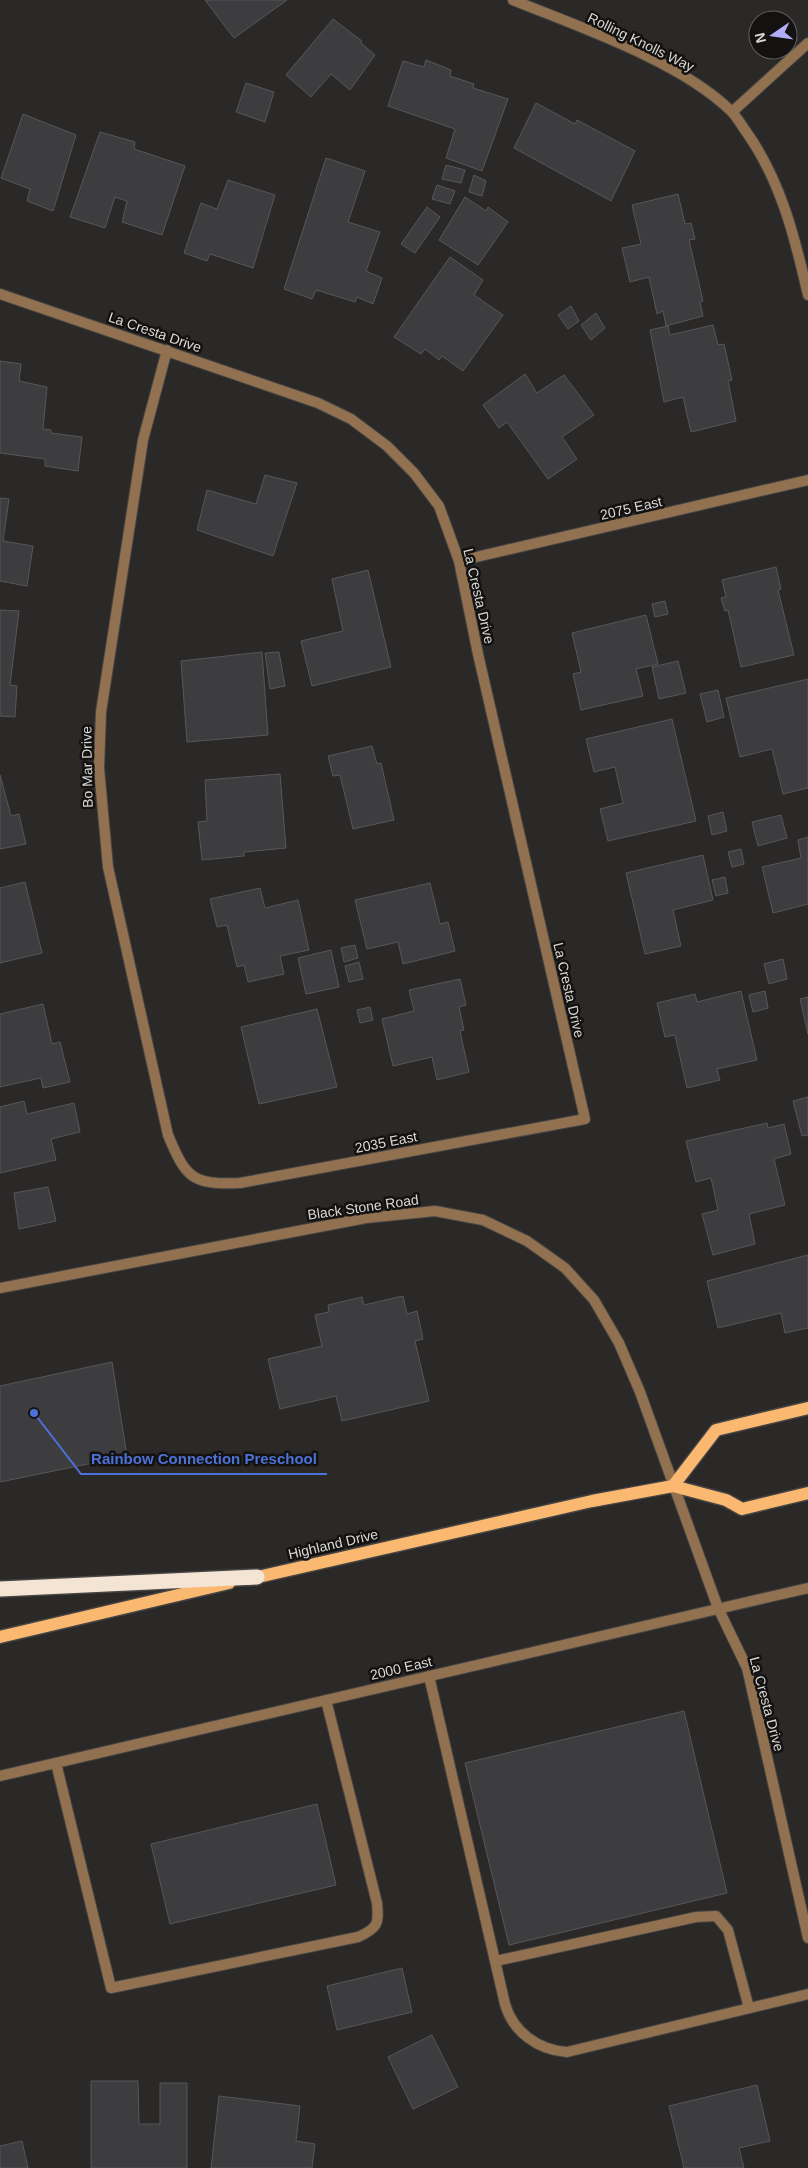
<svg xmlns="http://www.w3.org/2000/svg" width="808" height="2168" font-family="Helvetica,sans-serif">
<rect width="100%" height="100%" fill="#2b2927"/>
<path fill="#3d3d40" stroke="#57575a" d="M 205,0 L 287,0 L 234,38 Z
M 333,19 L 362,41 L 361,43 L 375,55 L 350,90 L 331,74 L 311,97 L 286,75 Z
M 426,60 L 451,70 L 450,76 L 474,84 L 473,88 L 508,99 L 482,171 L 446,158 L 455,129 L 388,106 L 403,61 L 424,67 Z
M 246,83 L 274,92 L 265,122 L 236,112 Z
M 536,103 L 575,124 L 577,120 L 635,151 L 611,201 L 514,148 Z
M 23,114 L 76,135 L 53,211 L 27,201 L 30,189 L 1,178 Z
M 100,132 L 135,142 L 134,149 L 185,166 L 162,235 L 122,222 L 127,201 L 115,197 L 105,228 L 70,217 Z
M 326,158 L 365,171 L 348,222 L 380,232 L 366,271 L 382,278 L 373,304 L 357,297 L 355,302 L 316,290 L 312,299 L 284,289 Z
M 446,165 L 465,170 L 461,183 L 442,179 Z
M 474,175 L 486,181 L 482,196 L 469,192 Z
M 228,180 L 275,195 L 253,268 L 210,254 L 207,261 L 184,253 L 201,203 L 217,209 Z
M 437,185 L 455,191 L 450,204 L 432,199 Z
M 678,194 L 685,224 L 691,223 L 695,239 L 689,240 L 703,301 L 700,302 L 703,316 L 666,326 L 663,311 L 657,314 L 649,277 L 630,282 L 622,248 L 641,244 L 632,205 Z
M 465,197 L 486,211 L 488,207 L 508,222 L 478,265 L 439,240 Z
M 427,207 L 440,217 L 415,253 L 401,244 Z
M 450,257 L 483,280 L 474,295 L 503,315 L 463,371 L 442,356 L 439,360 L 425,349 L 421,354 L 394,337 Z
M 571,306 L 579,321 L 568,329 L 558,315 Z
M 596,313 L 605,328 L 591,340 L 581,325 Z
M 713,325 L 718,345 L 724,344 L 732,380 L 728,381 L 736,421 L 691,432 L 683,397 L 664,402 L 650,330 L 668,326 L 670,335 Z
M 0,361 L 21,364 L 19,381 L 47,387 L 43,429 L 51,430 L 51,433 L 82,437 L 78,471 L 45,466 L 45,459 L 0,453 Z
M 525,374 L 537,393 L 564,375 L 594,415 L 562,437 L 577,459 L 548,479 L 507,422 L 499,428 L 483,405 Z
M 265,475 L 297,483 L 273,556 L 197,530 L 207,490 L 256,504 Z
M 0,498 L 9,499 L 3,541 L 33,546 L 27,586 L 0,581 Z
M 776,567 L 781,589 L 778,590 L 794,655 L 741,667 L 728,610 L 725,611 L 721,598 L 726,597 L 722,580 Z
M 368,570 L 391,667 L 312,686 L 301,641 L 343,631 L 332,579 Z
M 665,601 L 668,614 L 655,617 L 652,604 Z
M 0,610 L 19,611 L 10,685 L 17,686 L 15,717 L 0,716 Z
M 646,615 L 658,664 L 636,669 L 643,696 L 581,710 L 573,674 L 581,672 L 572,633 Z
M 262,652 L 268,735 L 187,742 L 181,661 Z
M 279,652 L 285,686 L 270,689 L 265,653 Z
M 678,661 L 686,693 L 659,699 L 652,667 Z
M 808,679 L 808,788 L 783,794 L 772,749 L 740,757 L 726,698 Z
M 718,690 L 724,717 L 707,722 L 700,694 Z
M 672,719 L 696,821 L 608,841 L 600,809 L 623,803 L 615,767 L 594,772 L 586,739 Z
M 372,746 L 377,764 L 381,763 L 394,820 L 353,829 L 340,775 L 333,776 L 328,756 Z
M 280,774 L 286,848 L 244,852 L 244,856 L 202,860 L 198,822 L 207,821 L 205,780 Z
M 0,775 L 11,816 L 19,814 L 26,844 L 0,849 Z
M 723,812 L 727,831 L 712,835 L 708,816 Z
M 781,815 L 787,838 L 758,846 L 752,822 Z
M 808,837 L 808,904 L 773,913 L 762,867 L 801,858 L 798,840 Z
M 741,849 L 744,864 L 732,867 L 728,852 Z
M 703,855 L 713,900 L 673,910 L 681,946 L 645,954 L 626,873 Z
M 725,877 L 728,893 L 716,896 L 712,880 Z
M 25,882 L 42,953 L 0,963 L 0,888 Z
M 430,883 L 440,924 L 448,922 L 455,951 L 403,964 L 398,942 L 367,949 L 355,900 Z
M 260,888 L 265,908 L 298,900 L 309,950 L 280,956 L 284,974 L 248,982 L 244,965 L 237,967 L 227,925 L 217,927 L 210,899 Z
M 355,945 L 358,958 L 344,962 L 341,948 Z
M 331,950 L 339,987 L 306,994 L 298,958 Z
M 783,959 L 787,979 L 769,984 L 764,964 Z
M 359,962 L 363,979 L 349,982 L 345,966 Z
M 460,979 L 466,1005 L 459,1007 L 464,1030 L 460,1031 L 469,1072 L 437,1080 L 432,1057 L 393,1066 L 382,1019 L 414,1011 L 409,990 Z
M 741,991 L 757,1060 L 717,1069 L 720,1080 L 687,1088 L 675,1035 L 665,1037 L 657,1003 L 695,994 L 697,1002 Z
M 765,991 L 768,1008 L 753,1012 L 749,995 Z
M 808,997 L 808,1034 L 800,999 Z
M 43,1004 L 52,1044 L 60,1042 L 70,1082 L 43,1088 L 41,1078 L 0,1087 L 0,1014 Z
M 370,1007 L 373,1020 L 360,1023 L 357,1010 Z
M 317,1009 L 337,1087 L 259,1104 L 241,1027 Z
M 808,1097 L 808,1135 L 802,1136 L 793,1101 Z
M 24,1101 L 27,1114 L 74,1103 L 80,1132 L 51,1139 L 56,1160 L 0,1173 L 0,1107 Z
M 767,1123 L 768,1128 L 784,1124 L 791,1154 L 774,1159 L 785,1205 L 749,1214 L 755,1244 L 713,1255 L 702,1214 L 718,1210 L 711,1178 L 696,1182 L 686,1141 Z
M 48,1187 L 56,1221 L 19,1229 L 14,1193 Z
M 808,1255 L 808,1328 L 785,1333 L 781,1313 L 718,1328 L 707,1281 Z
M 403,1296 L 407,1314 L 417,1311 L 423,1339 L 415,1341 L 429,1401 L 342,1421 L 336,1396 L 280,1409 L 268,1359 L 322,1346 L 315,1315 L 329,1312 L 328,1305 L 362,1297 L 364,1305 Z
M 112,1362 L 127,1456 L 0,1482 L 0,1386 Z
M 684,1711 L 727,1893 L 509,1945 L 465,1763 Z
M 317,1804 L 336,1885 L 170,1924 L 151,1844 Z
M 402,1968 L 412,2012 L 337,2030 L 327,1986 Z
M 432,2035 L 458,2087 L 413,2109 L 388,2057 Z
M 91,2081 L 138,2081 L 139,2124 L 160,2124 L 160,2083 L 187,2083 L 187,2168 L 91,2168 Z
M 757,2085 L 770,2141 L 739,2148 L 744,2168 L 684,2168 L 669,2106 Z
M 219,2096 L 300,2106 L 296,2141 L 315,2144 L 312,2168 L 211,2168 Z
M 22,2141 L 28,2168 L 0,2168 L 0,2146 Z"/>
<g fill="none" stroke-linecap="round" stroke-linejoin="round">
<defs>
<path id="lane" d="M 429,1676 L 505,2004 C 513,2032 538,2050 567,2052 L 808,1994
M 56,1763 L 111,1988 L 358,1937 C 378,1928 379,1924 377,1903 L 326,1700
M 496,1961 L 696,1917 L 716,1916 L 728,1930 L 749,2008"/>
<path id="street" d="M 513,0 C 579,27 680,61 731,111 C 737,117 742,126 747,133 C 781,181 795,238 808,295
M 732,112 L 808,43
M 0,294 L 318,403 L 351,419 L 387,446 L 414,473 L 439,506 L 459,561 L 478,654 L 585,1119 L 240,1183 C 192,1185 186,1178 168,1135 L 108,867 L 99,768 L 101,712 L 143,440 L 167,350
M 459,561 L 808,480
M 0,1288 L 366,1218 L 435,1211 L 483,1220 L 527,1241 L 565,1268 L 594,1300 L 619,1343 L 640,1392 L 718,1608 L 747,1668 L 808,1938
M 0,1776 L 808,1588"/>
<path id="primary" d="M 673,1486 L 716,1430 L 808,1408
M 249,1579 L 592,1501 L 673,1486 L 726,1500 L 742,1509 L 808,1493
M 0,1637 L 229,1583"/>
<path id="highway" d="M 0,1589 L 257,1577"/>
</defs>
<use href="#lane" stroke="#474543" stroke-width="12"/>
<use href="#street" stroke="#474543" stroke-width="12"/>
<use href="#primary" stroke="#474543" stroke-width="15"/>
<use href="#highway" stroke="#474543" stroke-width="18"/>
<use href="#lane" stroke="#917150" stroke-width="10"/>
<use href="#street" stroke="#917150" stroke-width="10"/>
<use href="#primary" stroke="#fbb871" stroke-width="12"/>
<use href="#highway" stroke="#f4e4d4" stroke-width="15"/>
</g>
<g text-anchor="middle" stroke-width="5" stroke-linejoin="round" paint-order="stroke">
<g font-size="14" fill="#dad9d8" stroke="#131211">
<text transform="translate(641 42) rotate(26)" y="5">Rolling Knolls Way</text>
<text transform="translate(155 332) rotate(19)" y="5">La Cresta Drive</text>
<text transform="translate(631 508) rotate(-13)" y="5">2075 East</text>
<text transform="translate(479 596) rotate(77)" y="5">La Cresta Drive</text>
<text transform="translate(87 767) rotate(-91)" y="5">Bo Mar Drive</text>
<text transform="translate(569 990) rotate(77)" y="5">La Cresta Drive</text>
<text transform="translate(386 1142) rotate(-11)" y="5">2035 East</text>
<text transform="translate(363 1207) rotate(-8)" y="5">Black Stone Road</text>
<text transform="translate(333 1544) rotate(-13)" y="5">Highland Drive</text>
<text transform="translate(401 1668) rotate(-13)" y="5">2000 East</text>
<text transform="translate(767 1704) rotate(75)" y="5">La Cresta Drive</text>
</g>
</g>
<path fill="none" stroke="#4c71d8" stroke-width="2" d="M34 1413L81 1474H327"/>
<circle fill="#4c71d8" stroke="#131211" stroke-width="2" cx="34" cy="1413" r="5"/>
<g font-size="15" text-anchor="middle" font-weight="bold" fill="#4c71d8" stroke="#131211" stroke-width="5" stroke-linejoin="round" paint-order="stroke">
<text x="204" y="1464">Rainbow Connection Preschool</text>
</g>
<g transform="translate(773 35) rotate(257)"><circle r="24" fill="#131211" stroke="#636261"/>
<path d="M0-4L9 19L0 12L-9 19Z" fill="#b3adf9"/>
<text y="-8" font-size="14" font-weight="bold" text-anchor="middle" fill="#dad9d8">N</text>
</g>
</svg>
